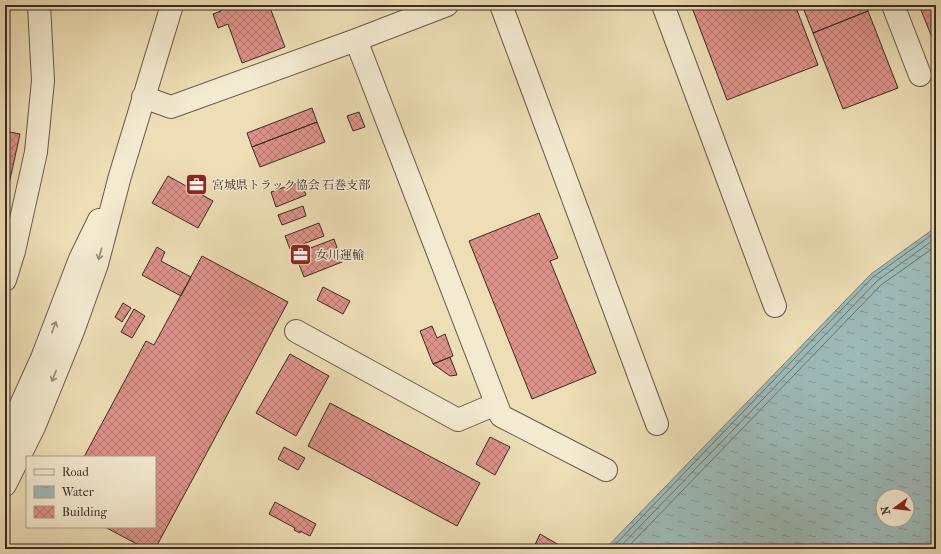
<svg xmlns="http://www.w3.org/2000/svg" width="941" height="554" font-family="'IM FELL French Canon','Noto Serif JP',serif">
<defs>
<pattern id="water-ripples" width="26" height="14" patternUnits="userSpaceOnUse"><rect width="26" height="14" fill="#9dbab8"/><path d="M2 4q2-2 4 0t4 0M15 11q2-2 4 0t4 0" fill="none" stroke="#819795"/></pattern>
<pattern id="building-cross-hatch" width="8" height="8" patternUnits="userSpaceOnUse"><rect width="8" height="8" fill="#de938a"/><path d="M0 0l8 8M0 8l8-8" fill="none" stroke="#b57870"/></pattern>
</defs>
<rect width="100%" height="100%" fill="#eddeb6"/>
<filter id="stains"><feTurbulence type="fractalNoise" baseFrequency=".005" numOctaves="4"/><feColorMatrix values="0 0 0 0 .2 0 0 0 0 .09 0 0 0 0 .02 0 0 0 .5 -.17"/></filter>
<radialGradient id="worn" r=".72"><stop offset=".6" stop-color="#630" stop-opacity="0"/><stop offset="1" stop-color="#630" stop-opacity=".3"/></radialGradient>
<path fill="url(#water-ripples)" stroke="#76817c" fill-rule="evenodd" d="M 936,227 L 936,549 L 605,549 L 871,274 ZM 883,496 L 907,496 L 907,520 L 883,520 Z"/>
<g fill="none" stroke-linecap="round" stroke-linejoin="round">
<path stroke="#6c726e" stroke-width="1" d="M 611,549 L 873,277 L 936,232
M 618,549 L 877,281 L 936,238
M 626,549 L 881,285 L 936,246"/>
</g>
<path fill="url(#building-cross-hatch)" stroke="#3c2b23" d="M 218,5 L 269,5 L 285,47 L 242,63 L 228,24 L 218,28 L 213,14 L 221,11 Z
M 691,5 L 795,5 L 818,65 L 727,100 Z
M 802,5 L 866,5 L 868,11 L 813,33 Z
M 919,5 L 936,5 L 936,45 L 935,45 Z
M 868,11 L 898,88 L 843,109 L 813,33 Z
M 312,108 L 317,122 L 252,147 L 247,133 Z
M 359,112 L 365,127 L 353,131 L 347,116 Z
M 317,122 L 325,142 L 260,167 L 252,147 Z
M 5,131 L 20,134 L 9,184 L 5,183 Z
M 168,176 L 213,201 L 198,228 L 152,203 Z
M 301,181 L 306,195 L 276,207 L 271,192 Z
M 303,206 L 306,216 L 282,225 L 278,215 Z
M 539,213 L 558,258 L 550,261 L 596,373 L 532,399 L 469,241 Z
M 319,223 L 324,236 L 290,249 L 285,236 Z
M 334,239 L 342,262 L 304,277 L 295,254 Z
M 157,247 L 165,252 L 161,261 L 191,277 L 181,296 L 142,275 Z
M 202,256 L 288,302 L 155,549 L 146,549 L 105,527 L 155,527 L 155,457 L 84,457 L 146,341 L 154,345 Z
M 323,287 L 350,301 L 343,314 L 317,300 Z
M 123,303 L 131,308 L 122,322 L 115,317 Z
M 134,309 L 145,316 L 132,338 L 121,332 Z
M 432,326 L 437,338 L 445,334 L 453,356 L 433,364 L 420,331 Z
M 290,354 L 329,376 L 296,436 L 256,413 Z
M 450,357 L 457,375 L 450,376 L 433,364 Z
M 330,403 L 480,483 L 457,526 L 308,446 Z
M 490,437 L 510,447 L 495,475 L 476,464 Z
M 284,447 L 305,458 L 298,470 L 278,459 Z
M 275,502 L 316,524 L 310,536 L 300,531 L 300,533 L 294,530 L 295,528 L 269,514 Z
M 540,534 L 566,549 L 533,549 Z"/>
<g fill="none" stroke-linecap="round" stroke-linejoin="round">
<defs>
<path id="minor" d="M 501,5 L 657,424
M 663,5 L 775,306
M 893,5 L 920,75
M 356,40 L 501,416 L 606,470
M 143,97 L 171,107 L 356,40 L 447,5
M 5,280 L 14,251 L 36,152 L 43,81 L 39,5
M 296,331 L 458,420 L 496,404
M 5,440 L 42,358 L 80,259 L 99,220
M 5,485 L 34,427 L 73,331 L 97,264 L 120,176 L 172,5"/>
</defs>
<use href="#minor" stroke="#685848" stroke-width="24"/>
<use href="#minor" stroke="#f3ead0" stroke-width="22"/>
</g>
<defs><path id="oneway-shaft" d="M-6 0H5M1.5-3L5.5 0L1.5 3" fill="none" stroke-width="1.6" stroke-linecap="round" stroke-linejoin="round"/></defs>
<g stroke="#988a7a">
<use href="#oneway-shaft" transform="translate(100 254) rotate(105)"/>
<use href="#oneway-shaft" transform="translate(54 327) rotate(-69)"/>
<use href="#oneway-shaft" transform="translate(54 376) rotate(112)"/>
</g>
<defs>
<symbol id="office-square" viewBox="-11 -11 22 22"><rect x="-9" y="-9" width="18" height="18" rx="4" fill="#8f2418" stroke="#f3ead0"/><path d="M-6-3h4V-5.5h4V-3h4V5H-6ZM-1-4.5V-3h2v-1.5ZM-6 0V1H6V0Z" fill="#fff"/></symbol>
</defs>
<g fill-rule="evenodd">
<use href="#office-square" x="184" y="172" width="25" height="25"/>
<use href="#office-square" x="288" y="242" width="25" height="25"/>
</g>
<g text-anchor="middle" stroke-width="3" stroke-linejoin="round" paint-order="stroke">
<g font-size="12" fill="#3c2b23" stroke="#f3ead0" text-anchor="start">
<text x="212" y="189">宮城県トラック協会 石巻支部</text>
<text x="316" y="259">女川運輸</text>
</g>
</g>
<rect width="941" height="554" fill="none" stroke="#eddeb6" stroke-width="20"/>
<rect x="6" y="6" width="929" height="542" fill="none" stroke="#3c2b23" stroke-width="2"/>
<rect x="10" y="10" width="921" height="534" fill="none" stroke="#3c2b23"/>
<rect x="26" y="456" width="130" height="72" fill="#f3ead0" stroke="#aa9e8b"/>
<rect x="34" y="469" width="20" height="6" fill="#f3ead0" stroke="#aa9e8b"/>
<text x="62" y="476" font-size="12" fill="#3c2b23">Road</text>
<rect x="34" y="486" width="20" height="12" fill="url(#water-ripples)" stroke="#aa9e8b"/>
<text x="62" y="496" font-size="12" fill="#3c2b23">Water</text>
<rect x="34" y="506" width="20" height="12" fill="url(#building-cross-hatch)" stroke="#aa9e8b"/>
<text x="62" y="516" font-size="12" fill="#3c2b23">Building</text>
<g transform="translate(895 508) rotate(255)"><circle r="19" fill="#f3ead0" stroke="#aa9e8b"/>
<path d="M0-3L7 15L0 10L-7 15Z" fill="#8f2418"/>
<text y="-6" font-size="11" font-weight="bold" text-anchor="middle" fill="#3c2b23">N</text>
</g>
<rect width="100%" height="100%" filter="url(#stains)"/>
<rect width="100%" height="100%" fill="url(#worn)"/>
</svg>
